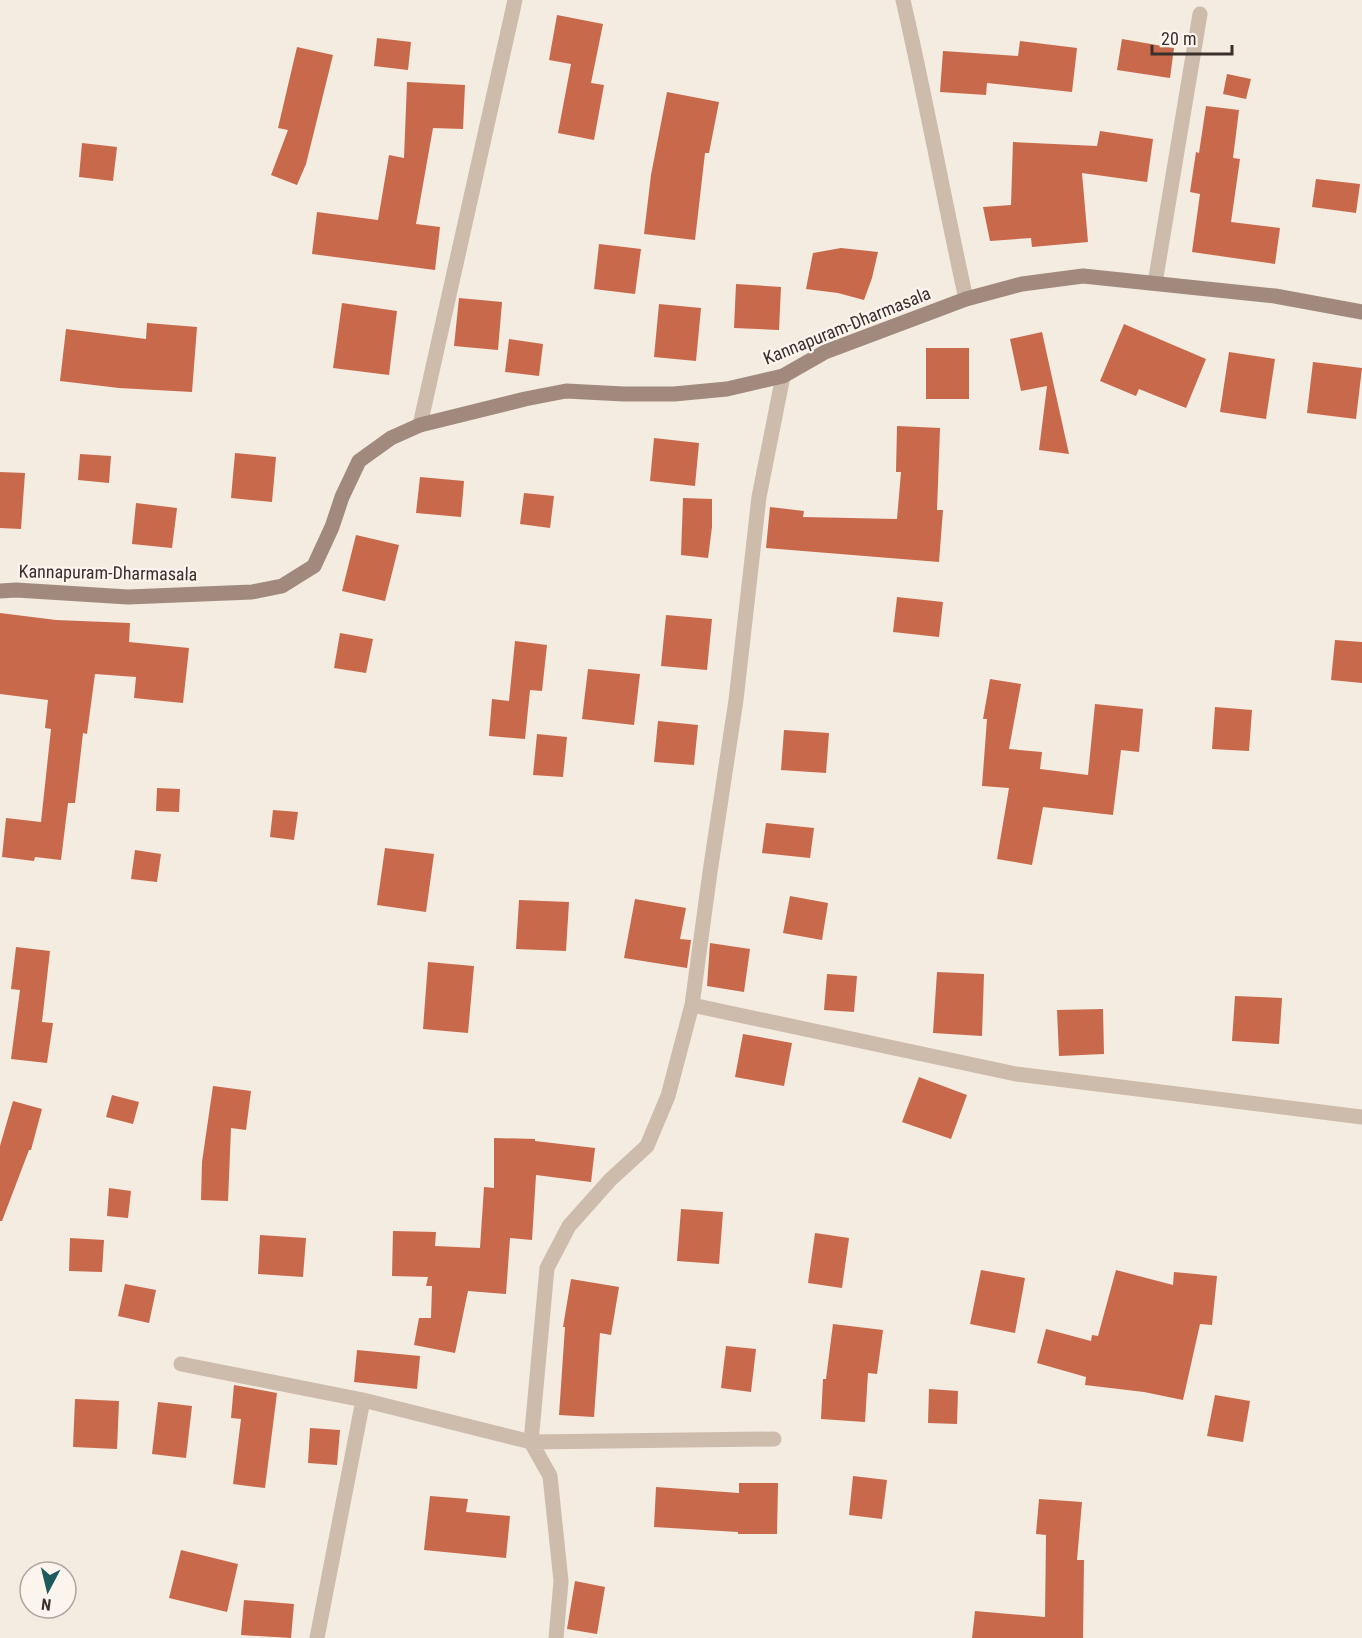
<svg xmlns="http://www.w3.org/2000/svg" width="1362" height="1638" font-family="'Roboto Condensed',sans-serif">
<rect width="100%" height="100%" fill="#f4ebe1"/>
<path fill="#c8694b" d="M 557,15 L 603,24 L 591,83 L 604,85 L 594,140 L 558,133 L 571,64 L 549,60 Z
M 377,38 L 411,42 L 408,70 L 374,66 Z
M 1122,39 L 1174,48 L 1170,78 L 1117,70 Z
M 1020,41 L 1077,48 L 1072,92 L 987,83 L 986,95 L 940,92 L 943,51 L 1018,56 Z
M 297,47 L 333,55 L 306,164 L 297,185 L 271,175 L 288,130 L 278,128 Z
M 1227,74 L 1251,79 L 1246,99 L 1223,94 Z
M 407,82 L 465,85 L 463,129 L 433,128 L 416,224 L 440,227 L 435,270 L 312,254 L 317,212 L 378,220 L 389,155 L 404,158 Z
M 667,92 L 719,102 L 709,153 L 705,153 L 695,240 L 644,234 L 651,175 Z
M 1206,106 L 1239,110 L 1233,158 L 1240,159 L 1231,222 L 1280,228 L 1275,264 L 1192,252 L 1200,194 L 1190,192 L 1196,152 L 1199,153 Z
M 1100,131 L 1153,139 L 1147,182 L 1082,173 L 1088,242 L 1032,247 L 1031,238 L 990,241 L 983,207 L 1011,205 L 1013,142 L 1097,146 Z
M 82,143 L 117,147 L 113,181 L 79,177 Z
M 1316,179 L 1360,184 L 1356,213 L 1312,207 Z
M 599,244 L 641,249 L 635,294 L 594,289 Z
M 841,248 L 878,252 L 872,278 L 864,300 L 838,293 L 806,289 L 813,253 Z
M 736,284 L 781,287 L 779,330 L 734,328 Z
M 459,298 L 502,302 L 498,350 L 454,346 Z
M 342,303 L 397,311 L 389,375 L 333,368 Z
M 659,304 L 701,308 L 696,361 L 654,357 Z
M 147,323 L 197,327 L 192,392 L 119,388 L 60,381 L 66,329 L 146,339 Z
M 1124,324 L 1206,359 L 1186,408 L 1139,389 L 1136,396 L 1100,381 Z
M 1042,332 L 1051,373 L 1069,454 L 1039,450 L 1047,386 L 1021,391 L 1010,339 Z
M 509,339 L 543,344 L 539,376 L 505,372 Z
M 926,348 L 969,348 L 969,399 L 926,399 Z
M 1229,352 L 1275,359 L 1266,419 L 1220,412 Z
M 1313,362 L 1362,368 L 1356,419 L 1307,413 Z
M 897,426 L 940,428 L 937,510 L 943,510 L 939,562 L 766,548 L 770,507 L 804,511 L 803,517 L 897,519 L 901,472 L 896,472 Z
M 654,438 L 699,443 L 695,486 L 650,481 Z
M 235,453 L 276,457 L 272,502 L 231,498 Z
M 80,454 L 111,456 L 109,483 L 78,480 Z
M 0,472 L 25,473 L 21,529 L 0,528 Z
M 420,477 L 464,481 L 461,517 L 416,513 Z
M 524,493 L 554,496 L 550,528 L 520,524 Z
M 683,498 L 712,499 L 712,527 L 708,558 L 681,555 Z
M 136,503 L 177,508 L 172,548 L 132,544 Z
M 356,535 L 399,545 L 385,601 L 342,591 Z
M 897,597 L 943,602 L 939,637 L 893,632 Z
M 0,613 L 56,620 L 130,623 L 129,642 L 189,648 L 183,703 L 134,698 L 136,677 L 95,674 L 87,734 L 83,733 L 75,803 L 68,803 L 61,860 L 35,857 L 34,861 L 2,857 L 6,818 L 41,822 L 51,729 L 45,728 L 48,700 L 0,694 Z
M 666,615 L 712,619 L 707,670 L 661,666 Z
M 340,633 L 373,639 L 366,673 L 334,668 Z
M 1335,640 L 1362,642 L 1362,683 L 1331,680 Z
M 515,641 L 547,645 L 542,691 L 530,690 L 525,739 L 489,736 L 492,699 L 509,701 Z
M 588,669 L 640,674 L 634,725 L 582,719 Z
M 990,679 L 1021,684 L 1009,749 L 1042,752 L 1040,769 L 1088,775 L 1095,704 L 1143,709 L 1139,752 L 1121,750 L 1113,815 L 1043,807 L 1032,865 L 997,859 L 1009,788 L 982,786 L 987,719 L 983,719 Z
M 1215,707 L 1252,710 L 1249,751 L 1212,749 Z
M 658,721 L 698,725 L 694,765 L 654,762 Z
M 784,730 L 829,733 L 826,773 L 781,770 Z
M 537,734 L 567,737 L 563,777 L 533,775 Z
M 157,788 L 180,789 L 179,812 L 156,811 Z
M 273,810 L 298,812 L 294,840 L 270,837 Z
M 766,823 L 814,828 L 810,858 L 762,853 Z
M 385,848 L 434,854 L 426,912 L 377,905 Z
M 135,850 L 161,854 L 157,882 L 131,879 Z
M 790,896 L 828,903 L 822,940 L 783,933 Z
M 635,899 L 686,908 L 680,939 L 691,940 L 687,968 L 624,958 Z
M 519,900 L 569,902 L 566,951 L 516,949 Z
M 710,943 L 750,949 L 744,992 L 707,986 Z
M 16,947 L 50,951 L 42,1022 L 53,1023 L 47,1063 L 11,1059 L 20,990 L 11,989 Z
M 428,962 L 474,966 L 468,1033 L 423,1029 Z
M 937,972 L 984,974 L 982,1036 L 933,1033 Z
M 827,974 L 857,976 L 854,1012 L 824,1010 Z
M 1235,996 L 1282,998 L 1279,1044 L 1232,1041 Z
M 1103,1009 L 1104,1054 L 1059,1056 L 1057,1010 Z
M 743,1034 L 792,1043 L 784,1086 L 735,1077 Z
M 919,1077 L 967,1095 L 951,1139 L 902,1122 Z
M 213,1086 L 251,1091 L 246,1130 L 231,1128 L 228,1201 L 201,1200 L 202,1162 Z
M 112,1095 L 139,1102 L 133,1124 L 106,1117 Z
M 13,1101 L 42,1109 L 31,1150 L 29,1150 L 2,1221 L 0,1221 L 0,1146 Z
M 494,1138 L 535,1139 L 535,1141 L 595,1148 L 591,1182 L 536,1175 L 532,1240 L 510,1238 L 506,1294 L 468,1291 L 455,1353 L 414,1345 L 419,1318 L 431,1318 L 432,1286 L 426,1286 L 428,1277 L 392,1276 L 393,1231 L 436,1232 L 435,1246 L 480,1248 L 484,1187 L 494,1188 Z
M 109,1188 L 131,1191 L 128,1218 L 107,1216 Z
M 681,1209 L 723,1212 L 719,1264 L 677,1261 Z
M 815,1233 L 849,1238 L 842,1288 L 808,1283 Z
M 260,1235 L 306,1238 L 303,1277 L 258,1274 Z
M 70,1238 L 104,1240 L 102,1272 L 69,1271 Z
M 981,1270 L 1025,1278 L 1015,1333 L 970,1324 Z
M 1116,1270 L 1173,1285 L 1174,1272 L 1217,1276 L 1212,1325 L 1200,1324 L 1183,1400 L 1144,1392 L 1085,1385 L 1086,1377 L 1037,1363 L 1046,1329 L 1091,1341 L 1092,1335 L 1098,1336 Z
M 571,1279 L 619,1287 L 611,1335 L 600,1333 L 594,1417 L 559,1415 L 565,1327 L 563,1327 Z
M 125,1284 L 156,1290 L 149,1323 L 118,1316 Z
M 833,1324 L 883,1330 L 877,1374 L 868,1373 L 865,1422 L 821,1419 L 823,1379 L 826,1379 Z
M 726,1346 L 756,1349 L 751,1392 L 721,1388 Z
M 357,1350 L 420,1356 L 417,1389 L 354,1382 Z
M 234,1385 L 277,1393 L 265,1488 L 233,1484 L 241,1419 L 231,1418 Z
M 929,1389 L 958,1391 L 957,1424 L 928,1423 Z
M 1215,1395 L 1250,1401 L 1243,1442 L 1207,1436 Z
M 75,1399 L 119,1401 L 117,1449 L 73,1447 Z
M 158,1402 L 192,1406 L 186,1458 L 152,1454 Z
M 310,1428 L 340,1430 L 337,1465 L 308,1463 Z
M 853,1476 L 887,1480 L 882,1519 L 849,1515 Z
M 739,1483 L 778,1483 L 777,1534 L 738,1534 L 738,1532 L 654,1527 L 656,1487 L 739,1493 Z
M 430,1496 L 468,1499 L 466,1512 L 510,1516 L 506,1558 L 424,1550 Z
M 1039,1499 L 1082,1502 L 1077,1560 L 1084,1560 L 1083,1638 L 972,1638 L 975,1611 L 1045,1617 L 1046,1535 L 1036,1534 Z
M 181,1550 L 238,1564 L 227,1612 L 169,1598 Z
M 575,1581 L 605,1587 L 597,1634 L 567,1629 Z
M 244,1600 L 294,1604 L 291,1638 L 241,1635 Z"/>
<g fill="none" stroke-linecap="round" stroke-linejoin="round">
<path stroke="#cdbbac" stroke-width="15" d="M 903,0 C 926,99 944,200 966,299
M 1155,283 L 1200,14
M 420,425 L 515,0
M 692,1005 L 1016,1074 L 1362,1117
M 181,1364 L 363,1400 L 531,1442 L 774,1439
M 317,1638 L 363,1400
M 556,1638 L 561,1581 L 550,1476 L 531,1442 L 547,1268 L 569,1226 L 610,1180 L 647,1146 L 668,1096 L 692,1005 L 710,872 L 736,700 L 759,497 L 783,376"/>
<path stroke="#a18a7d" stroke-width="15" d="M 0,591 L 16,590 L 128,597 L 252,592 L 282,586 L 314,566 L 332,527 L 342,497 L 359,461 L 391,438 L 420,425 L 525,399 L 566,391 L 624,394 L 674,394 L 727,389 L 783,376 L 825,352 L 966,299 L 1022,284 L 1083,276 L 1275,296 L 1362,312"/>
</g>
<g text-anchor="middle" stroke-width="4.5" stroke-linejoin="round" paint-order="stroke">
<g font-size="18" fill="#3b302b" stroke="#fbf5ee">
<text transform="translate(847 326) rotate(-22)" y="6">Kannapuram-Dharmasala</text>
<text transform="translate(108 573) rotate(1)" y="6">Kannapuram-Dharmasala</text>
</g>
</g>
<g transform="translate(48 1590) rotate(187)"><circle r="28" fill="#fbf5ee" stroke="#aea6a0" stroke-width="1.5"/>
<path d="M0-4.5L10 22L0 15L-10 22Z" fill="#1f5a5e"/>
<text y="-9" font-size="16" font-weight="bold" text-anchor="middle" fill="#3b302b">N</text>
</g>
<path d="M1152 45v9h80v-9" fill="none" stroke="#3b302b" stroke-width="3"/>
<text x="1161" y="45" font-size="18" fill="#3b302b" stroke="#fbf5ee" stroke-width="4.5" paint-order="stroke">20 m</text>
</svg>
